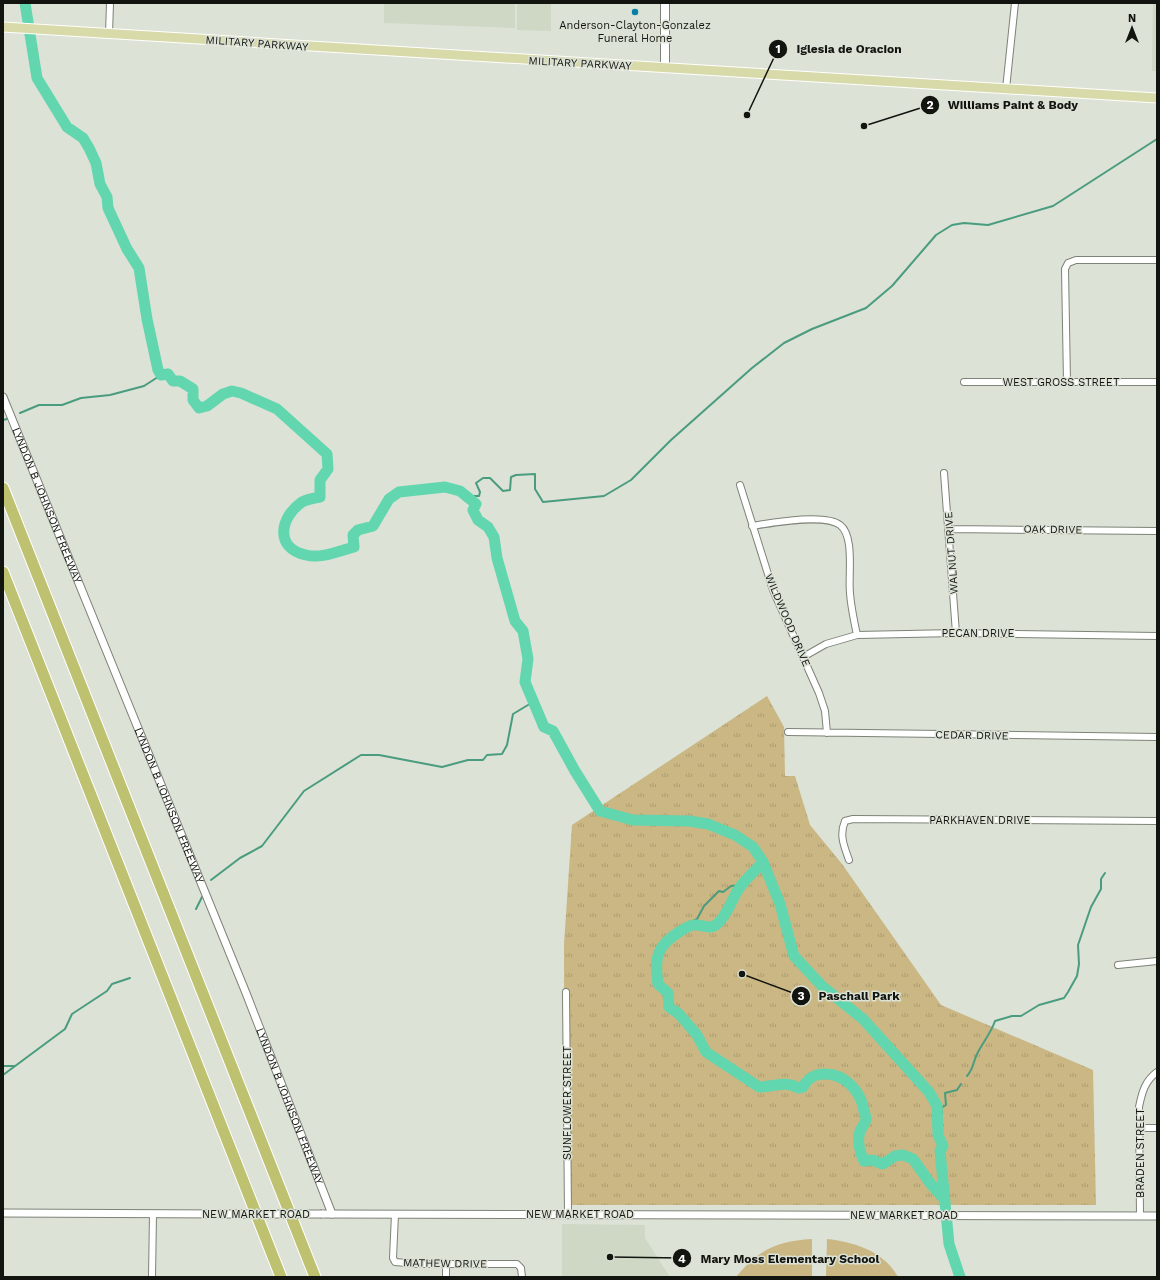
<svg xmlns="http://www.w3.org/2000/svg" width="1160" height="1280" font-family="'Work Sans',sans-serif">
<defs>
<pattern id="park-tufts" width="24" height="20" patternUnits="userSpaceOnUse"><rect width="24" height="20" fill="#cab783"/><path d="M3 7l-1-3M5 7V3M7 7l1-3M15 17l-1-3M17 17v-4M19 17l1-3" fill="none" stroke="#ac9c70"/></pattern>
</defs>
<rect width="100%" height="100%" fill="#dce2d6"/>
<path fill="#ced8c5" d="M 384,3 L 515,3 L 515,28 L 384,23 Z
M 517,3 L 551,3 L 551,31 L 517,30 Z
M 1153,4 L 1157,5 L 1157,71 L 1152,71 Z
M 562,1224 L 645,1225 L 645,1238 L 670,1277 L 562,1277 Z"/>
<path fill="url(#park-tufts)" d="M 767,696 L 784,727 L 785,776 L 795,776 L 810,825 L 842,864 L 941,1005 L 1093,1070 L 1096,1205 L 564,1205 L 564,944 L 572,825 Z"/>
<path fill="#cab783" d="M 812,1239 L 812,1277 L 736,1277 C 758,1250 777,1241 812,1239 Z
M 827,1239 C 854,1242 884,1251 898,1277 L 826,1277 Z"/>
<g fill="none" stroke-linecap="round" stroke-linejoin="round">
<path stroke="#4a9c7f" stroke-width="2" d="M 23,3 L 25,4
M 20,413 L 39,405 L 62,405 L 81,398 L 110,395 L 144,386 L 161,375
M 3,420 L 7,419
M 466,496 L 479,496 L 480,492 L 476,483 L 483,478 L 490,478 L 503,491 L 510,490 L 511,477 L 516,475 L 535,474 L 535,489 L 543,502 L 604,496 L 631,480 L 671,440 L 752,368 L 784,343 L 812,329 L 866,308 L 892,286 L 936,235 L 952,225 L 964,223 L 988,225 L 1053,206 L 1157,139
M 211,880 L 240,858 L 262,846 L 304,791 L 361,755 L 379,755 L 442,767 L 468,760 L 483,760 L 487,755 L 502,754 L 507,745 L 513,714 L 533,702
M 196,909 L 202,897
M 687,927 L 691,922 L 697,919 L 704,906 L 719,891 L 723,892 L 731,886 L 742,885
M 3,1066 L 14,1066
M 3,1075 L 65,1029 L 72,1014 L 107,991 L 112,984 L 130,978
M 967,1076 C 974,1068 973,1062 977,1054 C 983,1042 991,1033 995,1021 L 1012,1016 L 1021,1016 L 1039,1005 L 1064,998 L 1068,992 L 1077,976 L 1079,964 L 1078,945 L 1091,907 L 1101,889 L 1101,879 L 1105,873
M 937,1118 L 942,1113 L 941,1108 L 946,1105 L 945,1093 L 957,1090 L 961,1084"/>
<path stroke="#62d6af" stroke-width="11" d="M 25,3 L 37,78 L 67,127 L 83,138 L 89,148 L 96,163 L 100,184 L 107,197 L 108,208 L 127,249 L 139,268 L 147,319 L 158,370 L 161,375 L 168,374 L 173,381 L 180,381 L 193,389 L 193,400 L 199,408 L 207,406 L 223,394 L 232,391 L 241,393 L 277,409 L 327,454 L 328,469 L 320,480 L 320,497 C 314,498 307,499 302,502 C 280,517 274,548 306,555 C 321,559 339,551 354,547 L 353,535 L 358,530 L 373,526 L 389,499 L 399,492 L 445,487 L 460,491 L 476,504 L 473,510 L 478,520 L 488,527 L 494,537 L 497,558 L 515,621 L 523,631 L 528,659 L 525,682 L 544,727 L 553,731 L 575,771 L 600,811 L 633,820 L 689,821 L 708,824 L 735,835 L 753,847 L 763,862 L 780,904 L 794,956 L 822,986 L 863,1019 L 929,1092 L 937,1106 L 938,1135 L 943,1146 L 940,1151 L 949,1244 L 960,1277
M 763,862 C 755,871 744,880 738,890 C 731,901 727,916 717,924 C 710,930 703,925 696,925 C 691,924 684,929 679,932 C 657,946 654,957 658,984 L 668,993 L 669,1007 L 679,1014 L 697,1035 L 706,1052 L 759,1087 C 773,1087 786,1080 798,1088 L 803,1087 C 808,1078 814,1074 825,1074 C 846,1074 861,1092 864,1111 C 865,1114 866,1118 866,1120 C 865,1124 861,1128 860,1131 C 857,1141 860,1153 864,1161 L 872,1160 L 883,1164 L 895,1156 L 903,1155 L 913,1159 L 930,1183 L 945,1200"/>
<defs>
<path id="minor" d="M 109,34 L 110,3
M 1006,89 L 1015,3
M 964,382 L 1157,382
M 1067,382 L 1065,269 L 1068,263 L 1076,260 L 1157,260
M 944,473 L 956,633
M 740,485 L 773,590 L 819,693 L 825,711 L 827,733
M 752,526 C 771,523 825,513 840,525 C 855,536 848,576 850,593 C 851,607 854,621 857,635
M 949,529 L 1157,531
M 803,657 L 826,644 L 857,635 L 956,633 L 1157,636
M 788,732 L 1157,737
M 849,860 C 844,846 839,835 845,821 L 853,819 L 1157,821
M 1118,965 L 1157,961
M 566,992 L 568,1214
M 1139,1128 L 1157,1128
M 395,1214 L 393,1258 L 395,1262 L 418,1264 L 517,1264 L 521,1268 L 522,1277
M 1140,1216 L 1139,1107 C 1142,1092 1145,1081 1157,1072
M 446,1264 L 446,1277
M 152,1277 L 153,1214"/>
<g id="tertiary">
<path id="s1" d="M 3,397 L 246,993 L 332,1214"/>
<path d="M 3,1213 L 226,1214"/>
<path d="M 322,1214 L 1157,1216"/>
</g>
<path id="secondary" d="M 665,3 L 665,68"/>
<path id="primary" d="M 3,27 L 1157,98"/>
<path id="motorway" d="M 3,488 L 315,1277
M 3,572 L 281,1277"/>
</defs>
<use href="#minor" stroke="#7d8377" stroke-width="8"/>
<use href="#tertiary" stroke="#7d8377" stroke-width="9"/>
<use href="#secondary" stroke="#7d8377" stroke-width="10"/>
<use href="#primary" stroke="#fff" stroke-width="11"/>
<use href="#motorway" stroke="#fff" stroke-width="13"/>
<use href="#minor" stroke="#fff" stroke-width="6"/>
<use href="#tertiary" stroke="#fff" stroke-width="7"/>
<use href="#secondary" stroke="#fff" stroke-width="8"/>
<use href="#primary" stroke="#d8daa9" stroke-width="9"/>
<use href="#motorway" stroke="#bec16f" stroke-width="11"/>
<defs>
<path id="tertiary-bridge" d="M 226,1214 L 322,1214"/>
</defs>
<use href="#tertiary-bridge" stroke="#7d8377" stroke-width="9" stroke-linecap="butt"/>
<use href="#tertiary-bridge" stroke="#fff" stroke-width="7"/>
</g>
<circle fill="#0280a6" stroke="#dce2d6" stroke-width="1.5" cx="635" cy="12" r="4"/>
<g text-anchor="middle" stroke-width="3" stroke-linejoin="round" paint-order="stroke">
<g font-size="11" fill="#11140f" stroke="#dce2d6">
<text x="635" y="29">Anderson-Clayton-Gonzalez<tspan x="635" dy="13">Funeral Home</tspan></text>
</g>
<g font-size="11" fill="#11140f" stroke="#dce2d6">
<text transform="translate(257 43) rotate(4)" y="4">MILITARY PARKWAY</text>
<text transform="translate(580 63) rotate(3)" y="4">MILITARY PARKWAY</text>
<text x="1061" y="386">WEST GROSS STREET</text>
<text dy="4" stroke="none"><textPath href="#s1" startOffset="117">LYNDON B JOHNSON FREEWAY</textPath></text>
<text transform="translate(1053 529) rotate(1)" y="4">OAK DRIVE</text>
<text transform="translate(951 553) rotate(-94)" y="4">WALNUT DRIVE</text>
<text transform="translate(788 620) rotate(67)" y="4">WILDWOOD DRIVE</text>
<text x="978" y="637">PECAN DRIVE</text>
<text transform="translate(972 735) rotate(1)" y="4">CEDAR DRIVE</text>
<text dy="4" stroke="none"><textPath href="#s1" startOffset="441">LYNDON B JOHNSON FREEWAY</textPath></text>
<text x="980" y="824">PARKHAVEN DRIVE</text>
<text transform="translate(567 1103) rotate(-90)" y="4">SUNFLOWER STREET</text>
<text dy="4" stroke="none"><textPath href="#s1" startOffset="765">LYNDON B JOHNSON FREEWAY</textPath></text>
<text transform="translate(1140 1153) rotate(-90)" y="4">BRADEN STREET</text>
<text x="256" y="1218">NEW MARKET ROAD</text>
<text x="580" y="1218">NEW MARKET ROAD</text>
<text x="904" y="1219">NEW MARKET ROAD</text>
<text transform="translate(445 1263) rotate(1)" y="4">MATHEW DRIVE</text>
</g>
</g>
<path fill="none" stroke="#11140f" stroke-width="1.5" d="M747 115L778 49M864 126L930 105M742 974L801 996M610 1257L682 1258"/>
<g fill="#11140f" stroke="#dce2d6" stroke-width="1.5">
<circle cx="747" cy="115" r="4"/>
<circle cx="864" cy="126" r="4"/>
<circle cx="742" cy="974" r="4"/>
<circle cx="610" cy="1257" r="4"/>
<circle cx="778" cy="49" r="10"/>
<circle cx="930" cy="105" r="10"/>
<circle cx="801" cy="996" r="10"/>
<circle cx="682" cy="1258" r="10"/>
</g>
<g font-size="12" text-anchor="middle" font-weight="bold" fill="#fff">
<text x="778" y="53">1</text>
<text x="930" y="109">2</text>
<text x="801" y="1000">3</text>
<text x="682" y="1263">4</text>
</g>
<g font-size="12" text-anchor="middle" font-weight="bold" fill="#11140f" stroke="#dce2d6" stroke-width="3" stroke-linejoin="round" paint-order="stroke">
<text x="849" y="53">Iglesia de Oracion</text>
<text x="1013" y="109">Williams Paint &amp; Body</text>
<text x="859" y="1000">Paschall Park</text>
<text x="790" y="1263">Mary Moss Elementary School</text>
</g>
<rect width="1160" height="1280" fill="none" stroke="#11140f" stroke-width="8"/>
<g transform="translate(1132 28)" stroke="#dce2d6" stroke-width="3" paint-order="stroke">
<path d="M0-3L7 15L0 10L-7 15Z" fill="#11140f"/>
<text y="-6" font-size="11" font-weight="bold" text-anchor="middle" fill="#11140f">N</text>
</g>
</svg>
